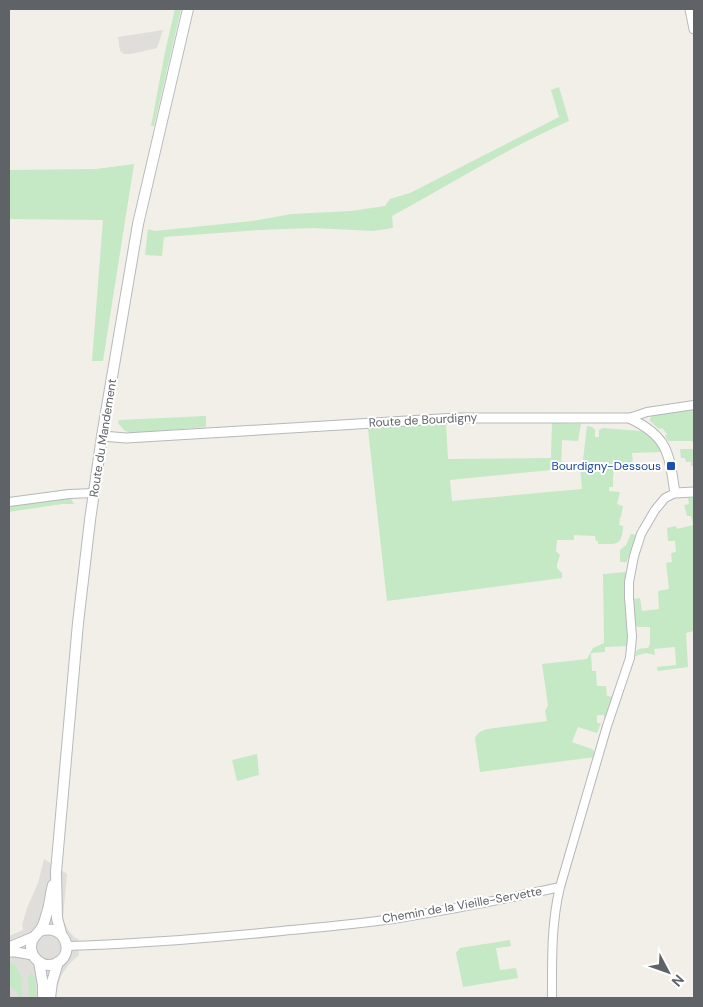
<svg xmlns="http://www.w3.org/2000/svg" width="703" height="1007" font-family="'DM Sans',sans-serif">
<rect width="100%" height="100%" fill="#f1efe8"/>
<path fill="#e0deda" d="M 163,30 L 157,48 L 131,54 L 124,54 L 120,51 L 118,37 Z
M 44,859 L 67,874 L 63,919 L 68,930 L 75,938 L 78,939 L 79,955 L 69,964 L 61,976 L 56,991 L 56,998 L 9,998 L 9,936 L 23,930 L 22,925 L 27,908 L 38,883 Z"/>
<path fill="#c5e8c5" d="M 175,9 L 181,9 L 154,126 L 151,126 L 165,52 Z
M 559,87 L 569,121 C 508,148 450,184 392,216 L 393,228 L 373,231 L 313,228 L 259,230 L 164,237 L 162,256 L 145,255 L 148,229 L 155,231 L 252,221 L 292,214 L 351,211 L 385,206 L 390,199 L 410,193 L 559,117 L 551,90 Z
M 134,164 L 103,361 L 92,361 L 103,220 L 9,219 L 9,170 L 96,169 Z
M 694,409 L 694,442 L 691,441 L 668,441 L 665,436 L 667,434 L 662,428 L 659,429 L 650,421 L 650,419 L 652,415 Z
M 206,416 L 206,427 L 133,433 L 125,431 L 118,423 L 119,420 Z
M 446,423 L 448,459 L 551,458 L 552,423 L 581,424 L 578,441 L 562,440 L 561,469 L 450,480 L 452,501 L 582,489 L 580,467 L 583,460 L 587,426 L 592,427 L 595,430 L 595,437 L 599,437 L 599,430 L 603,428 L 641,431 C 650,434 659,442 661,452 L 632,453 L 633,465 L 615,463 L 613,477 L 613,487 L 609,487 L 609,491 L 620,492 L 617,504 L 623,506 L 621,517 L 620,518 L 619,525 L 623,526 C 622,547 616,544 598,544 L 598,541 L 596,541 L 595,536 L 574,535 L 574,540 L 557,540 L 556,551 L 560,555 L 557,564 L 557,568 L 562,573 L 562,578 L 387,601 L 368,429 Z
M 680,449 L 693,449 L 694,466 L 691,466 L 691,462 L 686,462 L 685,458 L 681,458 Z
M 70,497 L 74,504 L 62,504 L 9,512 L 9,506 Z
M 688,498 L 694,498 L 694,631 L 686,633 L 688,667 L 658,671 L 657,667 L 676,665 L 675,647 L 654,649 L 655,655 L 646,653 L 635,656 C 637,647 640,649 648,648 L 650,644 L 650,627 L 638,627 L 635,625 L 633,599 L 640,598 L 642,611 L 659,609 L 658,591 L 669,589 L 666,563 L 672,562 L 671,553 L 676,552 L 675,541 L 668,541 L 667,528 L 676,526 L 677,529 L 693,525 L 691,516 L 687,516 L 684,505 L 689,504 Z
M 631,534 L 637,535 L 626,563 L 625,562 L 620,562 L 620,550 L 626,545 Z
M 626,572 L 625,598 L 628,646 L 605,647 L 605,652 L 591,653 L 592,671 L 596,671 L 597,686 L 606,686 L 607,696 L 614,697 L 605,723 L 604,715 L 597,715 L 597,723 L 601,723 L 597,733 L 578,727 L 572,742 L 592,749 L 595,753 L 595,757 L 480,772 L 475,738 C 478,732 481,731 487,729 L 547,721 L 545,711 L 548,705 L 542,664 L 587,659 L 593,648 L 604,643 L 603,574 Z
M 257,754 L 259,775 L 237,781 L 232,760 Z
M 510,940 L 511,946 L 496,948 L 500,970 L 516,968 L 518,978 L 463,987 L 456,953 L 460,948 Z
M 9,962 C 23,968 21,984 22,998 L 18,998 L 18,994 L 9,984 Z
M 32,972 L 36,983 L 36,998 L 29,998 L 28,977 Z"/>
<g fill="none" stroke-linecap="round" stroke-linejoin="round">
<defs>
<path id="minor" d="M 629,418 L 647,412 L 694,405
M 9,502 L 69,494 L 94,493
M 67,946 C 139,944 210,938 282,931 C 321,927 361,924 399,918 C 453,909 506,899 560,887
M 552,998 C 552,961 551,924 560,887 L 607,726 L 630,658 L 632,637 L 629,597 L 629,582 L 634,556 L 641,534 L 655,510 L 665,498 L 675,493"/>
<path id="tertiary" d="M 690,9 L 694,29
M 102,436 L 126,438 L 456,418 L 629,418 C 668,436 669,453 675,493 L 694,492
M 9,947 L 33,937
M 9,952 L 16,952 L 33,955"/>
<path id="secondary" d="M 40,931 C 65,922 77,955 55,964 C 49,966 42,965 37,960 C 30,954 29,943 35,936 C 37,934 39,932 40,930 C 43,927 45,920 46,916 C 50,906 50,895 53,885
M 61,933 L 57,918 L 56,872 L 78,623 L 90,520 L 102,436 L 138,224 L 188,9
M 39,962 L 43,985 L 43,998
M 50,998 L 52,982 L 58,962"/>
</defs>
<use href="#minor" stroke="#b5b8bc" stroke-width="10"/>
<use href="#tertiary" stroke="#b5b8bc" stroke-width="11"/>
<use href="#secondary" stroke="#b6babf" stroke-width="12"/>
<use href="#minor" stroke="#fff" stroke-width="8"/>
<use href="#tertiary" stroke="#fff" stroke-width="9"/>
<use href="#secondary" stroke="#fff" stroke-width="10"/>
</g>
<rect fill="#1a4fb4" stroke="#fff" stroke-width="2" x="666" y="461" width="10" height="10" rx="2.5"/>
<g text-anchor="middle" stroke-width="4" stroke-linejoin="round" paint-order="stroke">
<g font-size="12" fill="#5f6368" stroke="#fff">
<text transform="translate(423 420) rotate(-3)" y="4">Route de Bourdigny</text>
<text transform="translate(103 438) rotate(-81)" y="4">Route du Mandement</text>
<text transform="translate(462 905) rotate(-10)" y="4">Chemin de la Vieille-Servette</text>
</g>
<g font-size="12" fill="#164399" stroke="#fff" text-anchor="end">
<text x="661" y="470">Bourdigny-Dessous</text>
</g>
</g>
<rect width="703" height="1007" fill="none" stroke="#5f6368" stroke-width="20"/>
<g transform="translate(668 972) rotate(131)" stroke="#ffffff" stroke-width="4" paint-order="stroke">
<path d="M0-4L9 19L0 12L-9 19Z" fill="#5f6368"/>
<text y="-8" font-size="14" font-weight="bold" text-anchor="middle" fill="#5f6368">N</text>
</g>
</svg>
